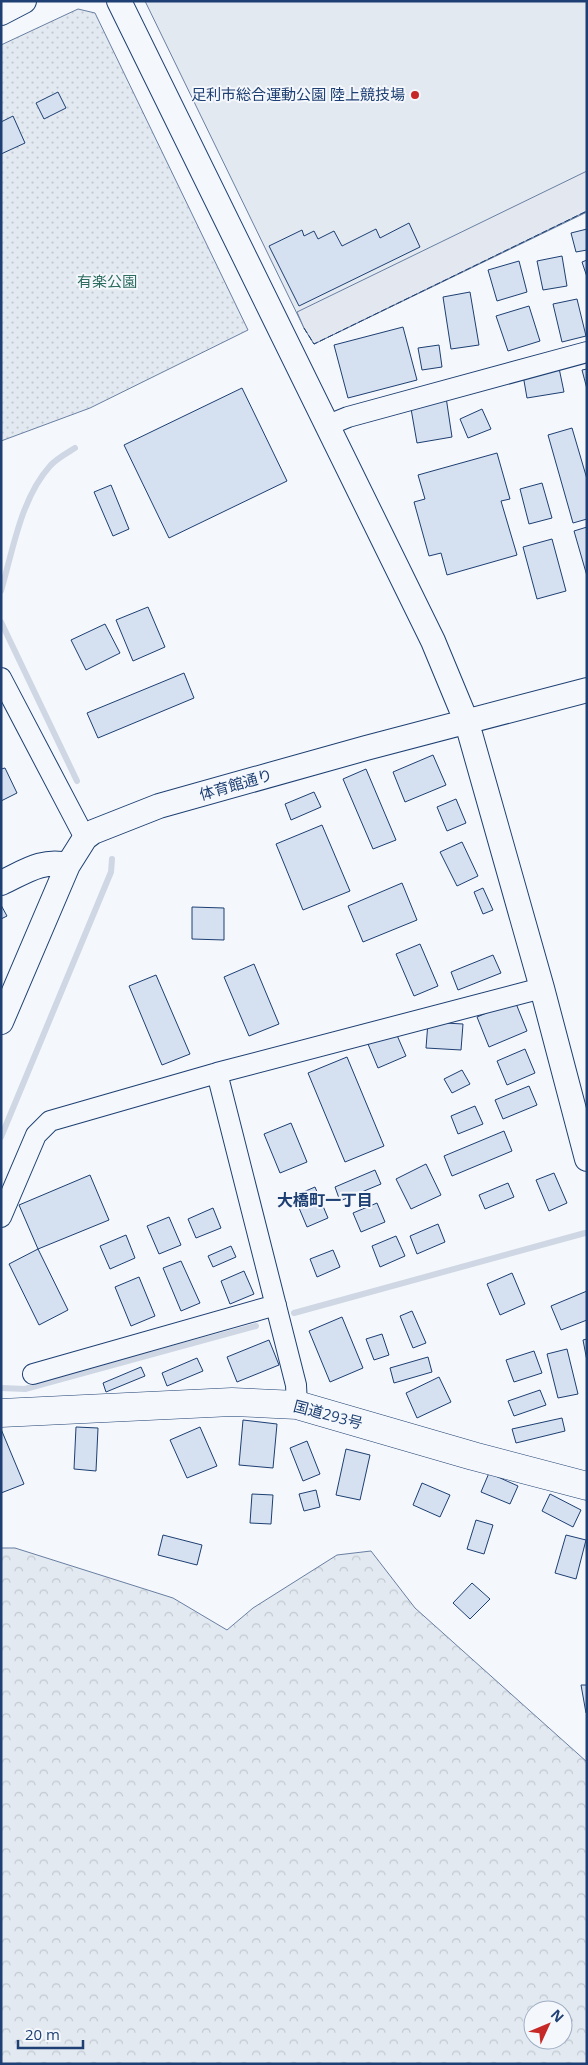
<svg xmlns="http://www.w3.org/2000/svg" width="588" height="2065" font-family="'Open Sans','Noto Sans JP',sans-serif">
<defs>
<pattern id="forest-crowns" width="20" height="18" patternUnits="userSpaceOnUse" patternTransform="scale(1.25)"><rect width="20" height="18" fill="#e3e9f0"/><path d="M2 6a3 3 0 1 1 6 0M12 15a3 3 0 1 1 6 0" fill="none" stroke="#c2c9d1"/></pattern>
<pattern id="park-dots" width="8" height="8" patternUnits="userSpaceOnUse" patternTransform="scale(1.25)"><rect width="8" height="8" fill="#e3e9f0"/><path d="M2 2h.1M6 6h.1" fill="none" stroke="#c2c9d1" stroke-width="1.8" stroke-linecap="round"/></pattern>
</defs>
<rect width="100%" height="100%" fill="#f4f7fb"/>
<path fill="#e3e9f0" stroke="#687fa3" d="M 145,1 L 587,1 L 587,212 L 314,344 L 304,328 Z"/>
<path fill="url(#forest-crowns)" stroke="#687fa3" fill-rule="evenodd" d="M 1,1548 L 15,1548 L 173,1598 L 227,1630 L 253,1608 L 337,1555 L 371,1551 L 415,1608 L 587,1762 L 587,2064 L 1,2064 ZM 533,2010 L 563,2010 L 563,2040 L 533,2040 Z"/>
<path fill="url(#park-dots)" stroke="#687fa3" d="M 78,9 L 95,13 L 248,330 L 90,408 L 1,441 L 1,45 Z"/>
<path fill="#e3e8f0" stroke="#687fa3" d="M 587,171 L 587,211 L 314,344 L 304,328 L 297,312 Z"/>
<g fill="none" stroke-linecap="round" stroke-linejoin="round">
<path stroke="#cfd7e4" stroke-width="6" d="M 1,591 C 13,550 21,498 50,466 C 56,459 67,453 75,448
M 1,622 L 77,781
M 1,1137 L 111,872 L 112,859
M 294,1313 L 585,1233
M 1,1388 L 25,1389 L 256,1326"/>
</g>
<path fill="#d5e0f0" stroke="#1d3f73" d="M 58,92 L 66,108 L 44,119 L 36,103 Z
M 13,116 L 25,143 L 1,154 L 1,122 Z
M 409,223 L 420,247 L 299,306 L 269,246 L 302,230 L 304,236 L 314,231 L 318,239 L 334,231 L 342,246 L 376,229 L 380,238 Z
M 587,229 L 587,250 L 576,252 L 571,233 Z
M 562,256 L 567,286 L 543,290 L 537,261 Z
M 587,260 L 587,277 L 582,262 Z
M 519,261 L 527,292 L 497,301 L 488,270 Z
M 470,292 L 479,345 L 451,349 L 443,297 Z
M 577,299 L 586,336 L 562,342 L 553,304 Z
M 529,306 L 540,341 L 508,351 L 496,316 Z
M 403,327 L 417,380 L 348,398 L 334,345 Z
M 439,345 L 442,367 L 422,370 L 418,348 Z
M 559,368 L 564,392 L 527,398 L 523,375 Z
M 587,369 L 587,389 L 582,370 Z
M 242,388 L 287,481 L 169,538 L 124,445 Z
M 446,397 L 452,437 L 417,443 L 410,403 Z
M 482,409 L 491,429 L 468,438 L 460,419 Z
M 572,428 L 587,479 L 587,519 L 573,523 L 548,435 Z
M 497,453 L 510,499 L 501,501 L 517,555 L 447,575 L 441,553 L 429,556 L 414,502 L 425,499 L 418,475 Z
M 542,483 L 552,518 L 529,524 L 520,489 Z
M 111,485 L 129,529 L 113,536 L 94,492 Z
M 587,527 L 587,576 L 574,531 Z
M 552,539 L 566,591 L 537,599 L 523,547 Z
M 148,607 L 165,647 L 133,661 L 116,620 Z
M 105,624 L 120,653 L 86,670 L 71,640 Z
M 184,673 L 194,698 L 98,738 L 87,713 Z
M 433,755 L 446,785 L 405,802 L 393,772 Z
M 5,768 L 17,793 L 1,801 L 1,769 Z
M 366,769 L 396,840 L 373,849 L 343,779 Z
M 314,792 L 321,807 L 291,820 L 285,804 Z
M 456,799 L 466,823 L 447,831 L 437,807 Z
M 322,825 L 350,891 L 303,910 L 276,844 Z
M 462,842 L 478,876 L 457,886 L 440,852 Z
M 402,883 L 417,920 L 363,942 L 348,906 Z
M 483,888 L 493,910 L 483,914 L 474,892 Z
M 1,905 L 7,916 L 1,919 Z
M 192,907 L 224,908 L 224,940 L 192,939 Z
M 420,944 L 438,986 L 414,996 L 396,954 Z
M 493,955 L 501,973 L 458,990 L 451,972 Z
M 254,964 L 279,1024 L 249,1036 L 224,977 Z
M 156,975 L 190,1054 L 162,1065 L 129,986 Z
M 515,1001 L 527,1031 L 489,1047 L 477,1017 Z
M 428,1022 L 463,1024 L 461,1050 L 426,1048 Z
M 396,1033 L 406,1056 L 378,1068 L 368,1044 Z
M 525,1049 L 535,1073 L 507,1085 L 497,1061 Z
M 347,1057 L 384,1146 L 345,1162 L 308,1073 Z
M 462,1070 L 470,1084 L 452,1093 L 444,1079 Z
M 529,1086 L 537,1105 L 503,1119 L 495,1100 Z
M 475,1106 L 483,1124 L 458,1134 L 451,1116 Z
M 291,1123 L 307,1162 L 280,1173 L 264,1134 Z
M 504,1131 L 512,1151 L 452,1176 L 444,1156 Z
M 426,1164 L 441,1195 L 411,1209 L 396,1179 Z
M 375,1170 L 381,1184 L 340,1201 L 335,1187 Z
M 554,1173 L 567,1203 L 549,1211 L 536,1180 Z
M 90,1175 L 109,1220 L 38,1249 L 19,1205 Z
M 508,1183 L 514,1197 L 485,1209 L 479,1195 Z
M 315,1187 L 328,1218 L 307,1227 L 294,1196 Z
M 377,1203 L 385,1222 L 361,1232 L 353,1213 Z
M 213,1208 L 221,1228 L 196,1238 L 188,1219 Z
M 169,1217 L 181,1245 L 159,1254 L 147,1226 Z
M 438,1224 L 445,1242 L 417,1254 L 410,1236 Z
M 126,1235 L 135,1258 L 110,1269 L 100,1246 Z
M 396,1236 L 405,1256 L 380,1267 L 372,1246 Z
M 231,1246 L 236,1257 L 213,1267 L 208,1256 Z
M 38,1249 L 68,1310 L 39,1325 L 9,1264 Z
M 333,1250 L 340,1267 L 317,1277 L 310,1259 Z
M 181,1261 L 200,1303 L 181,1311 L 163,1268 Z
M 244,1271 L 254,1294 L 230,1304 L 221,1281 Z
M 512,1273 L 525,1304 L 500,1315 L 487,1284 Z
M 139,1277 L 155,1316 L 131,1326 L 115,1287 Z
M 587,1291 L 587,1320 L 561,1330 L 551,1306 Z
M 412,1311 L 426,1343 L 413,1348 L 400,1316 Z
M 342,1317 L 363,1368 L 330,1382 L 309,1331 Z
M 382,1334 L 389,1355 L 374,1360 L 366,1339 Z
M 587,1339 L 587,1361 L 583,1340 Z
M 269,1340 L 279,1365 L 237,1382 L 227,1357 Z
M 567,1349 L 578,1394 L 558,1398 L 547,1354 Z
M 534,1351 L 542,1373 L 514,1382 L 506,1360 Z
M 428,1357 L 432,1372 L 394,1383 L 390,1368 Z
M 197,1358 L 203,1371 L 167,1386 L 162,1373 Z
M 141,1367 L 145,1376 L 106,1392 L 103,1383 Z
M 439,1377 L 451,1402 L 417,1418 L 406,1393 Z
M 540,1390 L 546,1405 L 514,1416 L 508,1401 Z
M 562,1418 L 565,1431 L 516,1443 L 512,1429 Z
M 243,1420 L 277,1424 L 273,1468 L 239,1465 Z
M 76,1427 L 98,1428 L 96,1471 L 74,1469 Z
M 200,1427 L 217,1466 L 187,1478 L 170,1440 Z
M 1,1429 L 24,1484 L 1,1493 Z
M 307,1441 L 320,1474 L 303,1481 L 290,1448 Z
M 346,1449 L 370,1455 L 360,1500 L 336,1495 Z
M 489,1473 L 518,1486 L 510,1504 L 481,1492 Z
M 422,1483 L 450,1495 L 440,1517 L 413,1505 Z
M 316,1490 L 320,1507 L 304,1511 L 299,1494 Z
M 252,1494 L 273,1495 L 271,1524 L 250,1523 Z
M 550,1494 L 581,1510 L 573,1527 L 542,1511 Z
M 476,1520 L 493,1525 L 484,1554 L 467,1549 Z
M 163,1535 L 202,1545 L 197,1565 L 158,1555 Z
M 566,1535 L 586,1540 L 576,1579 L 555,1573 Z
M 472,1583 L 490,1599 L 470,1619 L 453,1603 Z
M 581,1685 L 587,1685 L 587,1713 L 586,1713 Z"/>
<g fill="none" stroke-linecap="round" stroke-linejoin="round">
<defs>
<path id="minor" d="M 326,426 L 348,417 L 587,352
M 1,678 L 85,838
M 217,1073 L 296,1385 L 297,1405
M 1,1217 L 36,1135 L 50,1121 L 217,1073 L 542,988
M 33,1374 L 276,1305"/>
<path id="tertiary" d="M 119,1 L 433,641 L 467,723 L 542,988 L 587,1159
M 1,13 L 24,1
M 1,883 C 25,872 41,859 68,865
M 1,1022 L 68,865 L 85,838 L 93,832 L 159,806 L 366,748 L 587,690"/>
<path id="trunk" d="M 1,1413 L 232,1402 L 297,1405 L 473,1456 L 587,1486"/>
</defs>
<use href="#minor" stroke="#1d3f73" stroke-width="22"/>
<use href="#tertiary" stroke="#1d3f73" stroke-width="26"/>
<use href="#trunk" stroke="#1d3f73" stroke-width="29"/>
<use href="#minor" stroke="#f4f7fb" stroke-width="20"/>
<use href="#tertiary" stroke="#f4f7fb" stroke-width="24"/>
<use href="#trunk" stroke="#f4f7fb" stroke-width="28"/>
<path stroke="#1d3f73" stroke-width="1" stroke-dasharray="6 2.5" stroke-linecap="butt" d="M 304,328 L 314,344 L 587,211"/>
</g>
<circle fill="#c62828" stroke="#f4f7fb" stroke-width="2" cx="415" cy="95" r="5"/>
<g text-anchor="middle" stroke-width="4" stroke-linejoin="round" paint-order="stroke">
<g font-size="15" fill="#1d3f73" stroke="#f4f7fb" text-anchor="end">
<text x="405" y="100">足利市総合運動公園 陸上競技場</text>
</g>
<g font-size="15" fill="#2c6c60" stroke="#f4f7fb">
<text x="107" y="287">有楽公園</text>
</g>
<g font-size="15" fill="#1d3f73" stroke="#f4f7fb">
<text transform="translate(236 785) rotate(-16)" y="5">体育館通り</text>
<text transform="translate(328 1415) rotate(15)" y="5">国道293号</text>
</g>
<g font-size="16" font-weight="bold" fill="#1d3f73" stroke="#f4f7fb">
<text x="325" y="1206">大橋町一丁目</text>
</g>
</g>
<rect width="588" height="2065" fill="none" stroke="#1d3f73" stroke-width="5"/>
<g transform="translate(548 2025) rotate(46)"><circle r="24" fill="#f4f7fb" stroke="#9eadc5"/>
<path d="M0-4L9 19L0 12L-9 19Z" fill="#c62828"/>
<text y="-8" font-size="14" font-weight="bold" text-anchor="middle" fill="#1d3f73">N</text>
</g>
<path d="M18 2040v8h65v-8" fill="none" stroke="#1d3f73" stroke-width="2.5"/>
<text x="25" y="2040" font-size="15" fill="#1d3f73" stroke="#f4f7fb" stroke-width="4" paint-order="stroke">20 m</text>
</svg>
